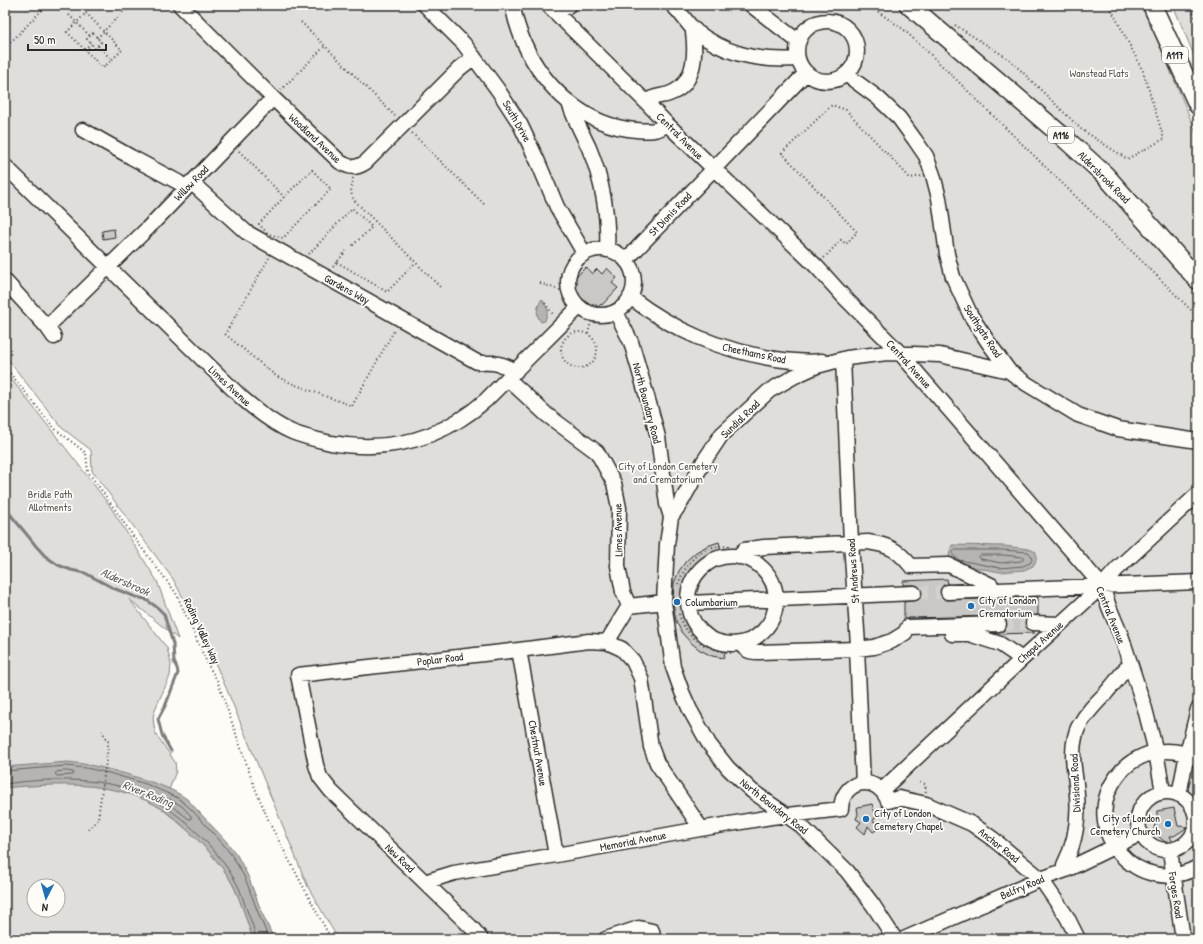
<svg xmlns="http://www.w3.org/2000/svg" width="1203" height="944" font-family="'Patrick Hand',sans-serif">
<rect width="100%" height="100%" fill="#fdfcf7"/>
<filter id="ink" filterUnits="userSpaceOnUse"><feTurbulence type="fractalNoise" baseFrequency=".025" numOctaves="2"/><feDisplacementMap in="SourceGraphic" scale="8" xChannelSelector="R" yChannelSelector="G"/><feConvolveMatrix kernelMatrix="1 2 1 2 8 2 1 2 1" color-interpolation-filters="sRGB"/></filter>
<g filter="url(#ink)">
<path fill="#dfdeda" stroke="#858482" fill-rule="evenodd" d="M 5,5 L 902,5 L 1045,130 L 1151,236 L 1198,292 L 1198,939 L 338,939 L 308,887 L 227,690 L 201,631 L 173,579 L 92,471 L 91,450 L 62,428 L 5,356 Z
M 913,5 L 1143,5 L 1198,137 L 1198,275 Z
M 1173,5 L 1198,5 L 1198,65 Z
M 5,371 L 82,469 L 110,506 L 157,581 L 178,639 L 129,599 L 167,648 L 171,664 L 170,676 L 156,707 L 153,717 L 154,726 L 156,734 L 175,762 L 176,771 L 162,809 C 189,831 218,855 234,887 C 242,903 247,922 253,939 L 5,939 ZM 34,886 L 58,886 L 58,910 L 34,910 Z"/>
<path fill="#b5b4b1" stroke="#7e7d7b" d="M 542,299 L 548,310 L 545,321 L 541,322 C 535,315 537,306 542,299 Z
M 952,545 L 1004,546 L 1029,549 L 1036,552 L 1036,561 L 1033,566 L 1024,570 L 1000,572 L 956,564 L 949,556 L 950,551 Z
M 67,762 C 91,764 113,770 136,777 C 154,783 172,788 187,799 L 226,841 L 237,855 L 248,876 L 262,913 L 274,939 L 253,939 C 247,922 242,904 234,887 C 225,869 211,854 197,839 C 186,829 175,818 162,809 C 124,785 76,783 32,786 C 23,786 14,787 5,788 L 5,767 Z"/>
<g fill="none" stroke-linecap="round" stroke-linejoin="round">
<path stroke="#626261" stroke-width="1" d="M 954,550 L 1003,550 L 1028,552 L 1031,555 L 1032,560 L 1030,563 L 1023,566 L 1000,568 L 959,560 L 953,555 Z
M 981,555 L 1003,555 L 1022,557 L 1024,559 L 1021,561 L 1001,563 L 981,559 L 979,557 Z
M 5,771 L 66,766 L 86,768 L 109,773 L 146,784 L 178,798 L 191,809 L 223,844 L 233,857 L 245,878 L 259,915 L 269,939
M 67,771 L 73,772 L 74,774 L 72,775 L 57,776 L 55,774 L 57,772 Z
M 5,784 C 45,778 97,777 135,791 C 175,806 217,847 237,884 C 242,893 244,904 248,913 C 251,921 255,930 256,939
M 169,799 L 182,806 L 191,816 L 191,819 L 189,819 L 168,803 L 167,801 Z"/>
<path stroke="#7e7d7b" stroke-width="3" d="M 5,508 L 28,536 L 36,546 L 45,556 L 58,565 L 71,570 L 85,573 L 113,588 L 136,597 L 145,599 L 158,608 L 164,614 L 166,621 L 173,644 L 174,662 L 177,668 L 178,673 L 166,704 L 158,719 L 162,735 L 171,751"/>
</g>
<path fill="#c9c8c4" stroke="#2b2b2b" d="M 114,229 L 115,237 L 103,239 L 102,231 Z
M 586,267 L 592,274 L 597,269 L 602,274 L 607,268 L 617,278 L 612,283 L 618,288 L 602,305 L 601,304 L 598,307 L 594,303 L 591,307 L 585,301 L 579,298 L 578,295 L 572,289 L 578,282 L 574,279 Z
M 719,542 L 721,551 L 711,554 L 702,560 L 694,567 L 687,576 L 683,586 L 680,603 L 685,618 L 690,628 L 696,636 L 705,643 L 715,647 L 725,650 L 724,658 L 712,656 L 700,650 L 690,642 L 682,633 L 676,621 L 673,602 L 674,583 L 679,571 L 686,561 L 696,552 L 707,546 Z
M 947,579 L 948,584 L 943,585 L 941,588 L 940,592 L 941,597 L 944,599 L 948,600 L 1038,597 L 1038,615 L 1029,616 L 1026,618 L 1025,622 L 1026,627 L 1029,630 L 1034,632 L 1034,633 L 997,634 L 993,633 L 1003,631 L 1007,628 L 1007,623 L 1006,619 L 1003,616 L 999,616 L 908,618 L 904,620 L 904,602 L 918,600 L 921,597 L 922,593 L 921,589 L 918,586 L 914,585 L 903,585 L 903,581 Z
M 872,804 L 876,816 L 873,821 L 879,823 L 878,829 L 873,832 L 868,826 L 865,834 L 857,827 L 861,822 L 856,819 L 858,814 L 857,808 L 858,807 Z
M 1174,808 L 1178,826 L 1188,827 L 1174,836 L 1170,836 L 1173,843 L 1165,842 L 1158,836 L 1153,833 L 1157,816 L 1157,811 Z"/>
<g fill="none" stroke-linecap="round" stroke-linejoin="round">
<path stroke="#d3d2ce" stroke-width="14" stroke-dasharray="14 7" stroke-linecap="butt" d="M 914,593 L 948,592
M 999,624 L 1033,623"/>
<defs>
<path id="minor" d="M 180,5 L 273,98 L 340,162 C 350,168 356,169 366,162 L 459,69 L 474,57
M 425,5 L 464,44 L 498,90 L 520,124 L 538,162 L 557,207 L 584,253
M 513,5 C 514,18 519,31 524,43 C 544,88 585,126 636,130 C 647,131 658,132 667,124
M 548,5 L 646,102 L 667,124 L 816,266 L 844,297 L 900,353 L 1102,586 L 1109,607 L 1122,638 L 1145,709 L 1156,752 L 1163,792
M 672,5 C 681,12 686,22 694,30 C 698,33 703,36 707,39 C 735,57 765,61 798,59
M 751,5 L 795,39 L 799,41
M 557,14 L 561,10 L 569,5
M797 51a30 30 0 1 1 60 0a30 30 0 1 1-60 0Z
M 847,75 L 878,98 L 899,118 L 915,140 L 926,156 L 933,175 L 939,198 L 947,254 L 953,277 L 971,316 L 988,342 L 1009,371 L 1027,384 L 1078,415 L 1118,429 L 1198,441
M 646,102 C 654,95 660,97 669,94 C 695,85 696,55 693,32 L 695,30
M 569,103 C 574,118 582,133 589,148 C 602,179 609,216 607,250
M 83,130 L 131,157 L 178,182 L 186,188
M 5,166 L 242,398 C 256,410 275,425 292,432 C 304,437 318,440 331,443 C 389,453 442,439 486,400 L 579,307
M 191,182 L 246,232 L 477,362 C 482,363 488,363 493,363 C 501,364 509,367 516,371
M568 282a33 33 0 1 1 66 0a33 33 0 1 1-66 0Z
M 626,260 L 806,73
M 5,281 L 47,327 L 148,228 L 273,98
M 630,297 C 676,332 720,350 776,359 C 791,361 807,363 822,361
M 616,312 L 631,342 L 650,407 L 658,437 L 667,504 L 671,517 L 667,544 L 664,602 L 673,667 L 682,692 L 690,710 L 709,744 L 728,768 L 752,791 L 799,824 L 847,871 L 873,905 L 895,939
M 47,327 L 54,337
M 843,359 L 851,542 L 858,645 L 857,649 L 863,783
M 508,379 L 547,415 L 597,452 L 614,483 L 619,508 L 618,566 L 623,592 L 629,606
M 671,517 L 680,504 L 704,461 L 722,434 L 769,391 L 795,376 L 817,366 L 847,358 L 887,353 L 940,355 L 1009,371
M688 600a44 44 0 1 1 88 0a44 44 0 1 1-88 0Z
M 738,557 L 744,550 L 764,547 L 868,542 C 889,545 898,550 911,566 L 949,565 L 991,585 L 991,590
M 948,592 L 1198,582
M 688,603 L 914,593
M 1033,623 L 1060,624
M 952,634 L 969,634 L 1000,644 L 1022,659
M 607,642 L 622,649 L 633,661 L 641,678 L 651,747 L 657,763 L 698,824 L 700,829
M 740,643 C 745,650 749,652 758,652 L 857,649 L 874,647 L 892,641 L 905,633 L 908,627 L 999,624
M 519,650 L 556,855
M 1198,759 C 1184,751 1166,749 1151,753 C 1138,757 1126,764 1118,775 C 1076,829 1139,900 1198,867
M 882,790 L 1022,659 L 1102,586 L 1117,569 L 1198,494
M1138 821a29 29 0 1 1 58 0a29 29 0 1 1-58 0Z
M 1179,795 L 1187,754 L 1198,709
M 1170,851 L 1183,939
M 1066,870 L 1064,865 C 1076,842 1079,820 1077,795 C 1076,774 1070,758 1075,737 C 1076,733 1077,729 1079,726 C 1086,713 1096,703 1106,693 C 1109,689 1113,685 1116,681 C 1121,675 1123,669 1130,666
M 427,884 L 431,880 L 454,873 L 556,855 L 700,829 L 771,817 L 841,809 C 842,779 877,773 888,801 L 899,798 L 926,804 L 972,824 L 993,839 L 1041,879 L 1067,917 L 1078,939
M 481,939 L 472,928 L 331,791 L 320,777 L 316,765 L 298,675 L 519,650 L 589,641 L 607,642 L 629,606 L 664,602
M 606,939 L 639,928 L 652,931 L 654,939
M 904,939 L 1041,879 L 1066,870 L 1140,834"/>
<path id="major" d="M 909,5 L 1061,135 L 1105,175 L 1198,280
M 1152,5 L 1198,105"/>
</defs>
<use href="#minor" stroke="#2b2b2b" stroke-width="17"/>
<use href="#major" stroke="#2b2b2b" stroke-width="21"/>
<path stroke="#2b2b2b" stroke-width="2" stroke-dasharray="1 3" stroke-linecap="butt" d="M 868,5 L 903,29 L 931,55 L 1152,271 L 1198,317
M 1190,5 L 1198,24
M 86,13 L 122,50 L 103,68 L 67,32 Z
M 69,15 L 90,36
M 301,22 L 395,116
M 955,25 L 1009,59 L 1081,129 L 1127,159 L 1164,139 L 1143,71 L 1109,5
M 93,33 L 101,42 L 95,48 L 87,39 Z
M 97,38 L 130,5
M 98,46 L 112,60
M 5,48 L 47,5
M 85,50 L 91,44
M 281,90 L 325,46
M 412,133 L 484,204
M 239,151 L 284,197
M 312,170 L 331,189 L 283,238 L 268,234 L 259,224 L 284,197 Z
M 353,178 L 351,192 L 353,199 L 440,287
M 309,254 L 352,208 L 372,227 L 351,247
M 269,258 L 225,334 L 276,376 L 293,384 L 352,406 L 395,329
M 824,258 L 841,240 L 846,244 L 857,232 L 782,153 L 832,105 L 846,110 L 910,178 L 922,176
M 337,262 L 387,292 L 416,262
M 333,267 L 346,251
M 540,283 L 559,290 L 568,289
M 545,303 L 551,312 L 554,315
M561 350a18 18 0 1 1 36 0a18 18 0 1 1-36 0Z
M 588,334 L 593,314
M 5,367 L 54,428 L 86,453 L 88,472 L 105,495 L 135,539 L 176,593 L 208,665 L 217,680 L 255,788 L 271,826 L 331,939
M 678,584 C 684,569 693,554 709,548 C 715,546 722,547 728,546 L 731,549
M 679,614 C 686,639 708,650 732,653
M 920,783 L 925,784 L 926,793
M 88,829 L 93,825 L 98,818 L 108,747 L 108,741 L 102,731"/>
<use href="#minor" stroke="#fdfcf7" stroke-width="14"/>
<use href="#major" stroke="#fdfcf7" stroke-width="18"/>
</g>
</g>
<g fill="#1f6fb2" stroke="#fdfcf7" stroke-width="1.5">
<circle cx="677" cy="602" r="4"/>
<circle cx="971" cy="606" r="4"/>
<circle cx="866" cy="819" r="4"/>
<circle cx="1168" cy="824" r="4"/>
</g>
<g text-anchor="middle" stroke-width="3.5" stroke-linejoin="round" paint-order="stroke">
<g fill="#fdfcf7" stroke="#6a6a68" stroke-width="1">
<rect x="1162" y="47" width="26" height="16" rx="3"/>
<rect x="1048" y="127" width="26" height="16" rx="3"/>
</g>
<g font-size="10" font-weight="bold" fill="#2b2b2b">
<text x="1175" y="59">A117</text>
<text x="1061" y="139">A116</text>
</g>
<g font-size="11" fill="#585857" stroke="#fdfcf7">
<text x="1099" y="77">Wanstead Flats</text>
<text x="668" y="470">City of London Cemetery<tspan x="668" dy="13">and Crematorium</tspan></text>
<text x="50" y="498">Bridle Path<tspan x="50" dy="13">Allotments</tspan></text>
</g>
<g font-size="11" fill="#2b2b2b" stroke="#fdfcf7">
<text transform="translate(517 121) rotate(60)" y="4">South Drive</text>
<text transform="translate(680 136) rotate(45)" y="4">Central Avenue</text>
<text transform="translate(315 138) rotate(43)" y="4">Woodland Avenue</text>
<text transform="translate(1104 177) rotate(45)" y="4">Aldersbrook Road</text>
<text transform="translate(191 183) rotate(-46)" y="4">Willow Road</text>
<text transform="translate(670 214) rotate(-46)" y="4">St Dionis Road</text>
<text transform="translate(347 289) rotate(29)" y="4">Gardens Way</text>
<text transform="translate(983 331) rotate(57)" y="4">Southgate Road</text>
<text transform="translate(754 353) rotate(12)" y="4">Cheethams Road</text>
<text transform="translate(909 364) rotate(48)" y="4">Central Avenue</text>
<text transform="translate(230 386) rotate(43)" y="4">Limes Avenue</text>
<text transform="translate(647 403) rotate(75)" y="4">North Boundary Road</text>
<text transform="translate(740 419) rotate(-44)" y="4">Sundial Road</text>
<text transform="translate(618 530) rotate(-91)" y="4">Limes Avenue</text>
<text transform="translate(853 571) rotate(-94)" y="4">St Andrews Road</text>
<text transform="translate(1111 615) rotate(68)" y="4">Central Avenue</text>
<text transform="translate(202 631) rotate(65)" y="4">Roding Valley Way</text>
<text transform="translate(1040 642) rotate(-42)" y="4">Chapel Avenue</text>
<text transform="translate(440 659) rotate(-7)" y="4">Poplar Road</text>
<text transform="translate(538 753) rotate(80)" y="4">Chestnut Avenue</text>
<text transform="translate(1075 783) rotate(-93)" y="4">Divisional Road</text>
<text transform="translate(774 806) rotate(38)" y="4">North Boundary Road</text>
<text transform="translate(633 841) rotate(-11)" y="4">Memorial Avenue</text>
<text transform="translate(999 845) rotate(38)" y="4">Anchor Road</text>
<text transform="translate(400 858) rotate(44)" y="4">New Road</text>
<text transform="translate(1022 887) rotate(-23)" y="4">Belfry Road</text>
<text transform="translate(1176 895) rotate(81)" y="4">Forges Road</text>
</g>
<g font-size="11" fill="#2b2b2b" stroke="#fdfcf7" text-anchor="start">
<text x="979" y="604">City of London<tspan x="979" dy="13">Crematorium</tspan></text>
<text x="685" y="606">Columbarium</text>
<text x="874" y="817">City of London<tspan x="874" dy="13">Cemetery Chapel</tspan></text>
<text x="1160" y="822" text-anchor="end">City of London<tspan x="1160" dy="13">Cemetery Church</tspan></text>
</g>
<g font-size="12" font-style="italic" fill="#5b5b5a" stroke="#fdfcf7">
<text transform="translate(125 582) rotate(24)" y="4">Aldersbrook</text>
<text transform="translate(148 794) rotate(22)" y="4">River Roding</text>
</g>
</g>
<rect width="1203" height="944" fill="none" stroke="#fdfcf7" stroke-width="20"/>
<rect x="10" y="10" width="1183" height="924" fill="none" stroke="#2b2b2b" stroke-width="1.5" filter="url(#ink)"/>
<g transform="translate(46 898) rotate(186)"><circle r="19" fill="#fdfcf7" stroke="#a9a8a5"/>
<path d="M0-3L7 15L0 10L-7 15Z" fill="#1f6fb2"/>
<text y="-6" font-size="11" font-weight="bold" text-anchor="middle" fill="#2b2b2b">N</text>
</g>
<path d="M28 44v6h78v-6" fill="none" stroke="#2b2b2b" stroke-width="2"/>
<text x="34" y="44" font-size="12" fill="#2b2b2b" stroke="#fdfcf7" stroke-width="3" paint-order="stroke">50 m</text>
</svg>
